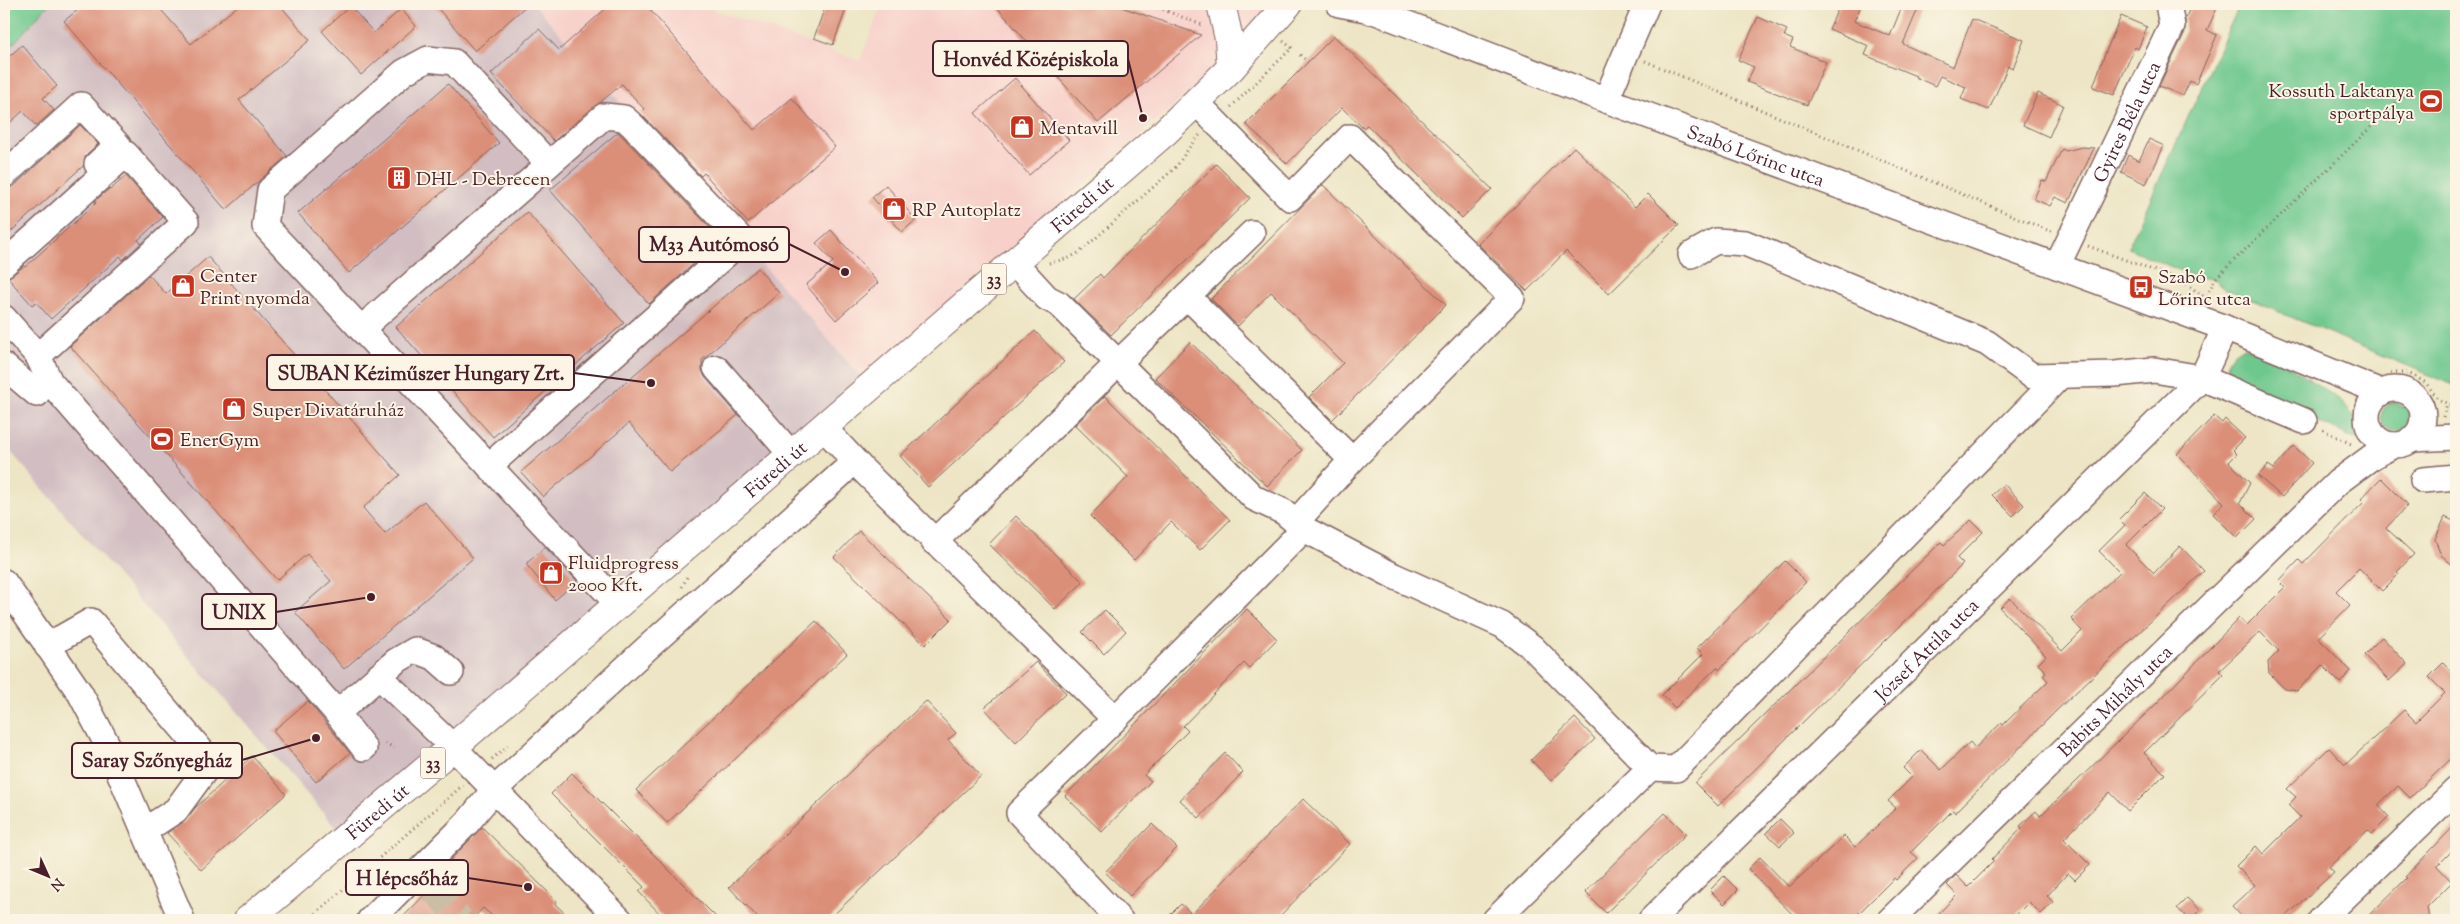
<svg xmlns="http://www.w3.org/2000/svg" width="2460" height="924" font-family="'Sorts Mill Goudy',serif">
<rect width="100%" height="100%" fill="#fcf5e5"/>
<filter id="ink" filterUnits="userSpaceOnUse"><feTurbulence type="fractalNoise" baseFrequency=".02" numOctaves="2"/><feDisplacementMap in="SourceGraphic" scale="10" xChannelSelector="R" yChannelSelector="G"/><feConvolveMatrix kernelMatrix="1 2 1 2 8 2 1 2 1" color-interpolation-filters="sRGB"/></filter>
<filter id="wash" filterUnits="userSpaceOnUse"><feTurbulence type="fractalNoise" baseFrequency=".0096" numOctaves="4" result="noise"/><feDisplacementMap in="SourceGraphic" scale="20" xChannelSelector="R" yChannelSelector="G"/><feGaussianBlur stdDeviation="1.12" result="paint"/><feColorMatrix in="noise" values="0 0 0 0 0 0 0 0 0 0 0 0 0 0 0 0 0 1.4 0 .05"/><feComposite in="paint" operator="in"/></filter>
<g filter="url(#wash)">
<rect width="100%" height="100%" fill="#ede5c5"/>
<path fill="#f7d0ca" d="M 534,4 L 698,4 L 860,61 L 882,4 L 1290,4 L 862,378 Z"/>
<path fill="#d2bec2" d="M 49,4 L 534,4 L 862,378 L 340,832 L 4,444 L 4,54 Z"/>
<path fill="#6ec88e" stroke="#5c745c" d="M 4,4 L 49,4 L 4,54 Z
M 2240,4 L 2456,4 L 2456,386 L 2224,289 L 2215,279 L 2195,277 L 2128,248 Z
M 2244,347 L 2281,360 L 2340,400 L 2358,421 L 2355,439 L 2231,380 C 2223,362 2228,356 2244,347 Z
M2381 417a14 14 0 1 1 28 0a14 14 0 1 1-28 0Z"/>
<g id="blocks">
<path fill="#db8f79" d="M 85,4 L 156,4 L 191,44 L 240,4 L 279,4 L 310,40 L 239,100 L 287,156 L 226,210 L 64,21 Z
M 434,4 L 528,4 L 475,51 Z
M 611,4 L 645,4 L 754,130 L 792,98 L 835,147 L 748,223 L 704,173 L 701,176 L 640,113 L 644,109 L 622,84 L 554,141 L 491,74 L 539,29 L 559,50 Z
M 826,4 L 848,4 L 833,45 L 814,38 Z
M 994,4 L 1113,4 L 1201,35 L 1098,123 Z
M 1840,4 L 1862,4 L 1854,21 L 1890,36 L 1903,4 L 1920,4 L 1903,44 L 1953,67 L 1972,19 L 2024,40 L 2013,68 L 2008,66 L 1989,110 L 1961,99 L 1966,87 L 1940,76 L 1935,86 L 1915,77 L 1916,76 L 1865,55 L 1869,46 L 1829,29 Z
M 2192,4 L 2219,4 L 2207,30 L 2217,35 L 2196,84 L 2190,81 L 2183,96 L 2159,86 L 2185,32 L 2185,19 Z
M 350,6 L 374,33 L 401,9 L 416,26 L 361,75 L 322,31 Z
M 2121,16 L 2147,27 L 2138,49 L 2135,47 L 2114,95 L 2093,87 L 2104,56 Z
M 1758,17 L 1787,30 L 1784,36 L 1793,40 L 1790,47 L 1826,62 L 1807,105 L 1747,82 L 1754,67 L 1738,60 Z
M 1334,36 L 1492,189 L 1462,218 L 1367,125 L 1363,128 L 1342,108 L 1287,164 L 1246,124 Z
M 22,45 L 57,86 L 43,98 L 54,110 L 36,126 L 23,111 L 4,128 L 4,61 Z
M 1015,78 L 1069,140 L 1029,175 L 975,113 Z
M 448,84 L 499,143 L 349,273 L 298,213 Z
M 2038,93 L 2063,105 L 2049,137 L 2023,125 Z
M 80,125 L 98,144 L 87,154 L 83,166 L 4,238 L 4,189 L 14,186 Z
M 618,132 L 721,239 L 649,304 L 550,190 Z
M 2149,139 L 2164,146 L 2146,184 L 2121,172 L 2128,155 L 2139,161 Z
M 1574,147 L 1635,207 L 1648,194 L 1679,225 L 1609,294 L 1566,251 L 1527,291 L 1478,244 Z
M 2082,147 L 2094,148 L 2068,203 L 2055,197 L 2050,206 L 2034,199 L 2042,180 L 2046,182 L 2062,149 L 2066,151 Z
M 1216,164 L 1250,198 L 1111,335 L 1074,299 L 1100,274 L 1103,278 Z
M 126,176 L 163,217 L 138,240 L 141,243 L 123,260 L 120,256 L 51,319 L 36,302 L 32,305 L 8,278 L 24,266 L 25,267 L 96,203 L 95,201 L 109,189 L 110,190 Z
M 886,185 L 916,220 L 902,232 L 872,197 Z
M 1323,185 L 1446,305 L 1332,420 L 1309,397 L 1343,363 L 1271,292 L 1238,326 L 1211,299 Z
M 527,212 L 624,323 L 493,437 L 396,327 Z
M 831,230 L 878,283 L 836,320 L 806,285 L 833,262 L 816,243 Z
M 208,257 L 400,475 L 363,508 L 385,534 L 424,501 L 473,558 L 344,669 L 295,612 L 331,581 L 307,554 L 277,580 L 70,346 L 149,275 L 166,294 Z
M 758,268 L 779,293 L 702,360 L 702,370 L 705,377 L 738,415 L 670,472 L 629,423 L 543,497 L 521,472 Z
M 1035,331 L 1064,362 L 928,487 L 900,456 Z
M 1190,342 L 1302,450 L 1267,486 L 1155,378 Z
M 1105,396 L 1230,520 L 1200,550 L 1171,522 L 1134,560 L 1090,516 L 1128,477 L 1075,425 Z
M 2214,416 L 2222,423 L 2225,419 L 2245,438 L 2233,450 L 2237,454 L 2229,462 L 2250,483 L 2240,503 L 2256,519 L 2237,538 L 2213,514 L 2224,503 L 2177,454 Z
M 2294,446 L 2312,463 L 2282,497 L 2258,476 L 2268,465 L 2274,469 Z
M 2381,478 L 2408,505 L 2386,528 L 2414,554 L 2397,572 L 2399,574 L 2382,591 L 2359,568 L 2336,591 L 2350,605 L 2318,638 L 2351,671 L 2340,683 L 2322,665 L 2297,691 L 2285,689 L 2269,673 L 2268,662 L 2279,651 L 2260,632 L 2219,671 L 2223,675 L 2144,753 L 2165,774 L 2128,811 L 2110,792 L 2064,839 L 2090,865 L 2075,880 L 2068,873 L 2047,896 L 2053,902 L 2041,914 L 2029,902 L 2011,920 L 1932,920 L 1957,895 L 1947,885 L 1956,875 L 1968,887 L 1994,861 L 1992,859 L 2022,828 L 2020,826 L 2036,811 L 2040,816 L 2075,783 L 2158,702 L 2239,618 L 2247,625 L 2285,587 L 2279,581 L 2299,560 L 2303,564 L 2364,502 L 2361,499 Z
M 2004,484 L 2024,505 L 2013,516 L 1992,495 Z
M 2145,493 L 2162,509 L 2126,545 L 2154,573 L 2180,546 L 2204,571 L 2057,710 L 1955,813 L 1953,810 L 1911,852 L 1918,858 L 1896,880 L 1894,878 L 1852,920 L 1798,920 L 1748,869 L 1760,857 L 1789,887 L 1844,836 L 1855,847 L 1896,808 L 1888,801 L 1912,777 L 1903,768 L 1921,750 L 1941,770 L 1970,742 L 1975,748 L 2001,723 L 2003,725 L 2048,681 L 2043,675 L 2046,672 L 2038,664 L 2046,656 L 2000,608 L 2010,598 L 2062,651 L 2082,631 L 2071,619 L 2120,572 L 2099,551 L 2125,525 L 2119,519 Z
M 1016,516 L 1083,582 L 1055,609 L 989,544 Z
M 2445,517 L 2456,522 L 2456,568 L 2441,555 L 2435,539 Z
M 1971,520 L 1983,532 L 1957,558 L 1963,564 L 1718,806 L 1695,783 L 1941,542 L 1944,545 Z
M 859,531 L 951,619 L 925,645 L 834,557 Z
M 545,547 L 577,581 L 555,600 L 526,564 Z
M 1785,561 L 1806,582 L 1719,670 L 1717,667 L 1675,708 L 1662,695 L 1703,654 L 1697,648 Z
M 1247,609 L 1277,639 L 1249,668 L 1244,663 L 1183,726 L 1188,731 L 1144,775 L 1151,781 L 1102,832 L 1065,796 Z
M 1105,610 L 1126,631 L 1104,654 L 1082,632 Z
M 816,621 L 847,654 L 667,823 L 636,790 Z
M 2382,637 L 2407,664 L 2389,681 L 2364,655 Z
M 1036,662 L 1066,693 L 1016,742 L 984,708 Z
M 2443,663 L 2456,677 L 2456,754 L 2410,798 L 2398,786 L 2378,805 L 2389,817 L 2372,834 L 2368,830 L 2329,867 L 2334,872 L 2282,920 L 2245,920 L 2232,906 L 2255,885 L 2236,866 L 2256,846 L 2263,854 L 2300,817 L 2288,805 L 2296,797 L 2287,789 L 2329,748 L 2345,765 L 2404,710 L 2416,722 L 2445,693 L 2429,677 Z
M 308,701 L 350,753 L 316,782 L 273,731 Z
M 926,701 L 956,733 L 948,740 L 981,776 L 828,920 L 760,920 L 729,887 Z
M 1575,718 L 1595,739 L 1551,781 L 1531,760 Z
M 1225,753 L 1243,772 L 1199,818 L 1180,800 Z
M 252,756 L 286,794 L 201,870 L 167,833 L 184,822 L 196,807 Z
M 572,773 L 719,920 L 666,920 L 639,892 L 644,887 L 551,794 Z
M 1303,799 L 1350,844 L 1276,920 L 1165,920 L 1181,904 L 1192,914 Z
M 1665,813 L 1686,834 L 1606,913 L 1585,892 Z
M 1780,819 L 1794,833 L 1780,846 L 1766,833 Z
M 1152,824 L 1177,848 L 1130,896 L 1105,872 Z
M 2456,824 L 2456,847 L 2437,866 L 2452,882 L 2427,907 L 2429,920 L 2364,920 L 2407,878 L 2405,877 Z
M 482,827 L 557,901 L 555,904 L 572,920 L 497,920 L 483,908 L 472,920 L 400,920 L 448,871 L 444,867 Z
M 1724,876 L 1738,890 L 1724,904 L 1710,890 Z
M 2187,898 L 2200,910 L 2190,920 L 2177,908 Z"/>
</g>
</g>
<g filter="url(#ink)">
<use href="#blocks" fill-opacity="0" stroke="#836461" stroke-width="1"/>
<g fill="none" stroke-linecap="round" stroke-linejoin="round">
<path stroke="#ccbda6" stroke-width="25" stroke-dasharray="25 12" stroke-linecap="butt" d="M 431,889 L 462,920"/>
<defs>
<g id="minor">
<path id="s1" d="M 1339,4 L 1371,10 L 1606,100 L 2225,328 L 2381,392"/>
<path d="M 1606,100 L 1647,4"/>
<path d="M 1196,102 L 1290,198 L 1350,137 L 1512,298 L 1352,460 L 1296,522"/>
<path d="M 549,164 L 454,62 L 428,59 L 404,72 L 270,190 L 265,226 L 618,604"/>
<path d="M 4,175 L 81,105 L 118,145 L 97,164"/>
<path d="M 1691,255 L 1716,241 L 1745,243 L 1987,343 L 2032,376 L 2115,374 L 2154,370 L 2202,378 L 2304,421"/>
<path d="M 4,264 L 126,154 L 186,222 L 38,356 L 4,318"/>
<path id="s2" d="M 2057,266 L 2172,26 L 2168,4"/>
<path d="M 1187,296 L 1352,460"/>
<path d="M 361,329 L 604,116 L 624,118 L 632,125 L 742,240 L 489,466"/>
<path d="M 38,356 L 50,382 L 337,713 L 379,676 L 453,747 L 620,920"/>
<path d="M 4,366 L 37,394"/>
<path d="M 716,368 L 791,454"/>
<circle cx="2395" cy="417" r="28"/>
<path d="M 823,427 L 864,471 L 1115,719 L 1304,529 L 1284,512 L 1254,498 L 1059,304 L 1047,298 L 1014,262"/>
<path d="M 2411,439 L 2456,437"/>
<path d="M 2423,480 L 2456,477"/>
<path d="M 1304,529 L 1394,576 L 1502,625 L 1532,647 L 1650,768 L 1495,920"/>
<path d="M 934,542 L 1252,233"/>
<path d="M 4,582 L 80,693 L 109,748 L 182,920"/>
<path d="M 47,646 L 91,621 L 211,762 L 176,810 L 144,831"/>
<path d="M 379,676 L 396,661 L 415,650 L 434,657 L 451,672"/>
<path d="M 337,713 L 364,748"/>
<path d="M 1115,719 L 1019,813 L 1120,920"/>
<path d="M 1650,768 L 1676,769 L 2060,376"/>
<path d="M 370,920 L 467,823 L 494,790 L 646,649 L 842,473"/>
<path id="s3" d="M 1651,920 L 2202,378 L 2225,328"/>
<path id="s4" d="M 1890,920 L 2338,482 L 2373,456 L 2394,445"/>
<path d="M 2321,920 L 2456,790"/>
</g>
<g id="major">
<path d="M 1221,4 L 1229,39 L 1231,68"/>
<path d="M 1366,4 L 1371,10"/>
<path id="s5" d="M 248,920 L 453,747 L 1165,132 L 1231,68 L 1288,4"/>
</g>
</defs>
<use href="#minor" stroke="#836461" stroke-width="28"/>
<use href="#major" stroke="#836461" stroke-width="30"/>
<path stroke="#836461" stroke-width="3" stroke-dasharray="1 4" stroke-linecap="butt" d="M 1149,4 L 1202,25
M 1300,55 L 1308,62
M 1645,61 L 2052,232
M 1231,107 L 1292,48 L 1283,41
M 2088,246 L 2182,281 L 2203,296
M 1049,263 L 1069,258 L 1080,252 L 1176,167 L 1193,142 L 1200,135
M 2205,300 L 2215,279 L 2407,92
M 2391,373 L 2408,373 L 2416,377 L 2426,383 L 2438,399 L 2456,408
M 2443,417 L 2447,404
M 2323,430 L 2353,445
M 682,587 L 688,575
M 385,743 L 394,748
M 492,759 L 510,744
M 308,920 L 463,785"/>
<use href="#minor" stroke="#fff" stroke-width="25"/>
<use href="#major" stroke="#fff" stroke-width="28"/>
</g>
</g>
<defs>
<symbol id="stadium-square" viewBox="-11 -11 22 22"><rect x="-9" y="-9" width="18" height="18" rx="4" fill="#c8321e" stroke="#fcf5e5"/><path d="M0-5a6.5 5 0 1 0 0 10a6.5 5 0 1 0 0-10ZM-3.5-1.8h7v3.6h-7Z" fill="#fff"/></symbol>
<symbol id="shop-square" viewBox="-11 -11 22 22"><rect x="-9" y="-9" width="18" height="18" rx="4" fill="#c8321e" stroke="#fcf5e5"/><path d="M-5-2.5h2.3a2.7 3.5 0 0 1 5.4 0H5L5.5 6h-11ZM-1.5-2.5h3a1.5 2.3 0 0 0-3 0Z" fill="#fff"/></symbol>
<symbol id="building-square" viewBox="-11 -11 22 22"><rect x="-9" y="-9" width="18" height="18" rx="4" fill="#c8321e" stroke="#fcf5e5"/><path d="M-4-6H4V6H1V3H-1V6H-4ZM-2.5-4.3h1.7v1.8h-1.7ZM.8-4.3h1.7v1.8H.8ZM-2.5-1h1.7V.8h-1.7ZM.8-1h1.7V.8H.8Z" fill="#fff"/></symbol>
<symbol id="bus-square" viewBox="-11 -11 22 22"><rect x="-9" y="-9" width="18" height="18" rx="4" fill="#c8321e" stroke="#fcf5e5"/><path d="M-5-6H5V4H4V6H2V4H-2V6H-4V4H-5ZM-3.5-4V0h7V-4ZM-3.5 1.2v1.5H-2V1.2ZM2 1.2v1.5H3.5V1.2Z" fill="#fff"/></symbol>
</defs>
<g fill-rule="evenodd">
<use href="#stadium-square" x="2417" y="87" width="28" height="28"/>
<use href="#shop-square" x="1008" y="113" width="28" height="28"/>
<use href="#building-square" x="385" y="164" width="28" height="28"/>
<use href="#shop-square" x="880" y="195" width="28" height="28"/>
<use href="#shop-square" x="169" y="272" width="28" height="28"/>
<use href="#bus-square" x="2127" y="273" width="28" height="28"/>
<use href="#shop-square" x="220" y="395" width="28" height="28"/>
<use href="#stadium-square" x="148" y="425" width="28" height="28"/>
<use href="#shop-square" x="537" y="559" width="28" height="28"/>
</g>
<g text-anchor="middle" stroke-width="4" stroke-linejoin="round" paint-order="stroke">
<g fill="#fcf5e5" stroke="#7f5f63" stroke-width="1">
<rect x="981.5" y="263.5" width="25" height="31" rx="4"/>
<rect x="420.5" y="747.5" width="25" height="31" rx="4"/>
</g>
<g font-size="18" font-weight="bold" fill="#4a1f2b">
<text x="994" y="285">33</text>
<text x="433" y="769">33</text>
</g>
<g font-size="19" fill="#4a1f2b" stroke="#fcf5e5" text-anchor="start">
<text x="2414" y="97" text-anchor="end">Kossuth Laktanya<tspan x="2414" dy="22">sportpálya</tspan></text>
<text x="1040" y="134">Mentavill</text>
<text x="416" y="185">DHL - Debrecen</text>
<text x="912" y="216">RP Autoplatz</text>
<text x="200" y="282">Center<tspan x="200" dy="22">Print nyomda</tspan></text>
<text x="2158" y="283">Szabó<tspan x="2158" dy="22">Lőrinc utca</tspan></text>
<text x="252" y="416">Super Divatáruház</text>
<text x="180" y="446">EnerGym</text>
<text x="568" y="569">Fluidprogress<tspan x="568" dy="22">2000 Kft.</tspan></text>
</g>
<g font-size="19" fill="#4a1f2b" stroke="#fcf5e5">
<text dy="7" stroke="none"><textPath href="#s2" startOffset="160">Gyires Béla utca</textPath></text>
<text dy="7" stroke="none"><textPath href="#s1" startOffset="444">Szabó Lőrinc utca</textPath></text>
<text dy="7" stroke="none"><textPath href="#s5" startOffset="1099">Füredi út</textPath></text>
<text dy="7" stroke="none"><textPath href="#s5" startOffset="694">Füredi út</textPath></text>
<text dy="7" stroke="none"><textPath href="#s3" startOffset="386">József Attila utca</textPath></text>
<text dy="7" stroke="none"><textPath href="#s4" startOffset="314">Babits Mihály utca</textPath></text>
<text dy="7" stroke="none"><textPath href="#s5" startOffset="169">Füredi út</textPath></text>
</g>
</g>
<path fill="none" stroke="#4a1f2b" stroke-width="2" d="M1143 118L1128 59M845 272L789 244M651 383L574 373M371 597L276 612M316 738L242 760M528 887L468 878"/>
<g fill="#4a1f2b" stroke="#fcf5e5" stroke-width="2">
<circle cx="1143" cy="118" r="5"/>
<circle cx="845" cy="272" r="5"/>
<circle cx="651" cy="383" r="5"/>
<circle cx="371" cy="597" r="5"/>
<circle cx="316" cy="738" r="5"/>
<circle cx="528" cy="887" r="5"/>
</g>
<g fill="#fcf5e5" stroke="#4a1f2b" stroke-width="2">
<rect x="933" y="41" width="195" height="35" rx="5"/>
<rect x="639" y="227" width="150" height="35" rx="5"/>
<rect x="267" y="355" width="307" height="35" rx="5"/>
<rect x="202" y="594" width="74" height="35" rx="5"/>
<rect x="72" y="743" width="170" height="35" rx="5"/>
<rect x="346" y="860" width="122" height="35" rx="5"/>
</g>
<g font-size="20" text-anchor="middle" font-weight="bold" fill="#4a1f2b">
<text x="1031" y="66">Honvéd Középiskola</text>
<text x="714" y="251">M33 Autómosó</text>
<text x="421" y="380">SUBAN Kéziműszer Hungary Zrt.</text>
<text x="239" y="619">UNIX</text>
<text x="157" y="767">Saray Szőnyegház</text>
<text x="407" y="885">H lépcsőház</text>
</g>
<rect width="2460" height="924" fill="none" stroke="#fcf5e5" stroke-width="20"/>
<g transform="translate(48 876) rotate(134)" stroke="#fcf5e5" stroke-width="4" paint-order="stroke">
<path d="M0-4L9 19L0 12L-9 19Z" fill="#4a1f2b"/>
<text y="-8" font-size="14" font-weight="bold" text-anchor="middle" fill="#4a1f2b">N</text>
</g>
</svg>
